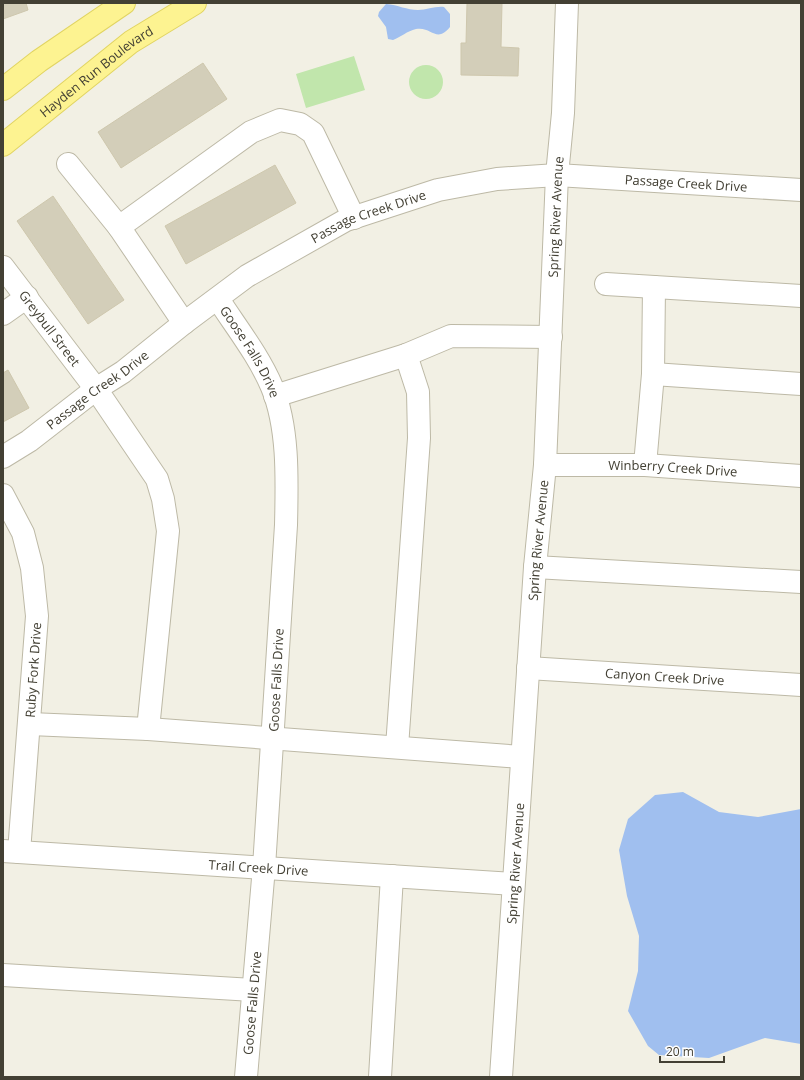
<svg xmlns="http://www.w3.org/2000/svg" width="804" height="1080" font-family="'Open Sans',sans-serif">
<rect width="100%" height="100%" fill="#f2f0e4"/>
<path fill="#c1e6ac" d="M 354,56 L 365,90 L 306,108 L 296,74 Z
M409 82a17 17 0 1 1 34 0a17 17 0 1 1-34 0Z"/>
<path fill="#a0bfef" d="M 386,4 C 398,5 407,10 418,10 C 427,10 435,6 444,7 L 450,14 L 450,27 C 436,44 432,26 416,29 C 407,31 401,37 393,40 L 388,39 L 386,27 L 378,16 L 379,12 Z
M 683,792 L 719,812 L 758,817 L 801,809 L 801,1044 L 765,1038 L 709,1058 L 659,1055 L 648,1046 L 628,1011 L 638,971 L 639,936 L 627,896 L 619,850 L 628,819 L 655,795 Z"/>
<path fill="#d3ceb9" stroke="#cec7ad" d="M 3,3 L 26,3 L 28,10 L 3,19 Z
M 467,3 L 502,3 L 501,47 L 519,48 L 518,76 L 461,75 L 461,43 L 466,43 Z
M 203,63 L 227,99 L 121,168 L 98,132 Z
M 275,165 L 296,203 L 186,264 L 165,226 Z
M 53,196 L 124,300 L 88,324 L 17,221 Z
M 8,370 L 29,408 L 3,422 L 3,373 Z"/>
<g fill="none" stroke-linecap="round" stroke-linejoin="round">
<defs>
<g id="minor">
<path d="M 68,164 L 119,227 L 184,323"/>
<path d="M 119,227 L 251,132 L 280,120 L 300,124 L 313,133 L 354,218"/>
<path id="s1" d="M 3,267 L 96,389 L 157,479 L 163,499 L 168,531 L 148,729"/>
<path d="M 606,284 L 801,296"/>
<path id="s2" d="M 218,299 C 236,327 259,356 272,387 C 289,428 287,481 286,525 L 264,867 L 246,1077"/>
<path d="M 3,314 L 27,297"/>
<path d="M 653,374 L 801,384"/>
<path d="M 275,396 L 406,355 L 451,336 L 551,337"/>
<path id="s3" d="M 3,457 L 29,441 L 96,389 L 123,372 L 184,323 L 247,276 L 346,220 L 438,190 L 497,179 L 557,175 L 801,190"/>
<path id="s4" d="M 545,465 L 645,465 L 801,476"/>
<path d="M 645,465 L 653,374 L 654,287"/>
<path d="M 3,495 L 23,533 L 32,568 L 37,616 L 19,852"/>
<path d="M 535,567 L 801,582"/>
<path id="s5" d="M 528,668 L 801,685"/>
<path d="M 30,724 L 148,729 L 522,757"/>
<path d="M 397,747 L 419,438 L 418,392 L 406,355"/>
<path id="s6" d="M 3,851 L 513,884"/>
<path d="M 3,975 L 253,990"/>
<path d="M 380,1077 L 392,876"/>
<path id="s7" d="M 501,1077 L 535,567 L 545,465 L 557,175 L 563,113 L 567,3"/>
</g>
<g id="major">
<path d="M 3,89 L 39,61 L 124,3"/>
<path id="s8" d="M 3,145 L 131,42 L 195,3"/>
</g>
</defs>
<use href="#minor" stroke="#bdb9a6" stroke-width="24"/>
<use href="#major" stroke="#e1d462" stroke-width="24"/>
<use href="#minor" stroke="#fff" stroke-width="22"/>
<use href="#major" stroke="#fdf391" stroke-width="22"/>
</g>
<g text-anchor="middle" stroke-width="3.5" stroke-linejoin="round" paint-order="stroke">
<g font-size="13" fill="#434034" stroke="#fff">
<text dy="5" stroke="none"><textPath href="#s8" startOffset="119">Hayden Run Boulevard</textPath></text>
<text dy="5" stroke="none"><textPath href="#s3" startOffset="764">Passage Creek Drive</textPath></text>
<text dy="5" stroke="none"><textPath href="#s3" startOffset="440">Passage Creek Drive</textPath></text>
<text dy="5" stroke="none"><textPath href="#s7" startOffset="862">Spring River Avenue</textPath></text>
<text dy="5" stroke="none"><textPath href="#s1" startOffset="77">Greybull Street</textPath></text>
<text dy="5" stroke="none"><textPath href="#s2" startOffset="62">Goose Falls Drive</textPath></text>
<text dy="5" stroke="none"><textPath href="#s3" startOffset="116">Passage Creek Drive</textPath></text>
<text dy="5" stroke="none"><textPath href="#s4" startOffset="128">Winberry Creek Drive</textPath></text>
<text dy="5" stroke="none"><textPath href="#s7" startOffset="538">Spring River Avenue</textPath></text>
<text transform="translate(33 670) rotate(-86)" y="5">Ruby Fork Drive</text>
<text dy="5" stroke="none"><textPath href="#s5" startOffset="137">Canyon Creek Drive</textPath></text>
<text transform="translate(276 680) rotate(-87)" y="5">Goose Falls Drive</text>
<text dy="5" stroke="none"><textPath href="#s7" startOffset="214">Spring River Avenue</textPath></text>
<text dy="5" stroke="none"><textPath href="#s6" startOffset="256">Trail Creek Drive</textPath></text>
<text transform="translate(252 1003) rotate(-85)" y="5">Goose Falls Drive</text>
</g>
</g>
<rect width="804" height="1080" fill="none" stroke="#434034" stroke-width="8"/>
<path d="M660 1056v6h64v-6" fill="none" stroke="#434034" stroke-width="2"/>
<text x="666" y="1056" font-size="12" fill="#434034" stroke="#ffffff" stroke-width="3" paint-order="stroke">20 m</text>
</svg>
